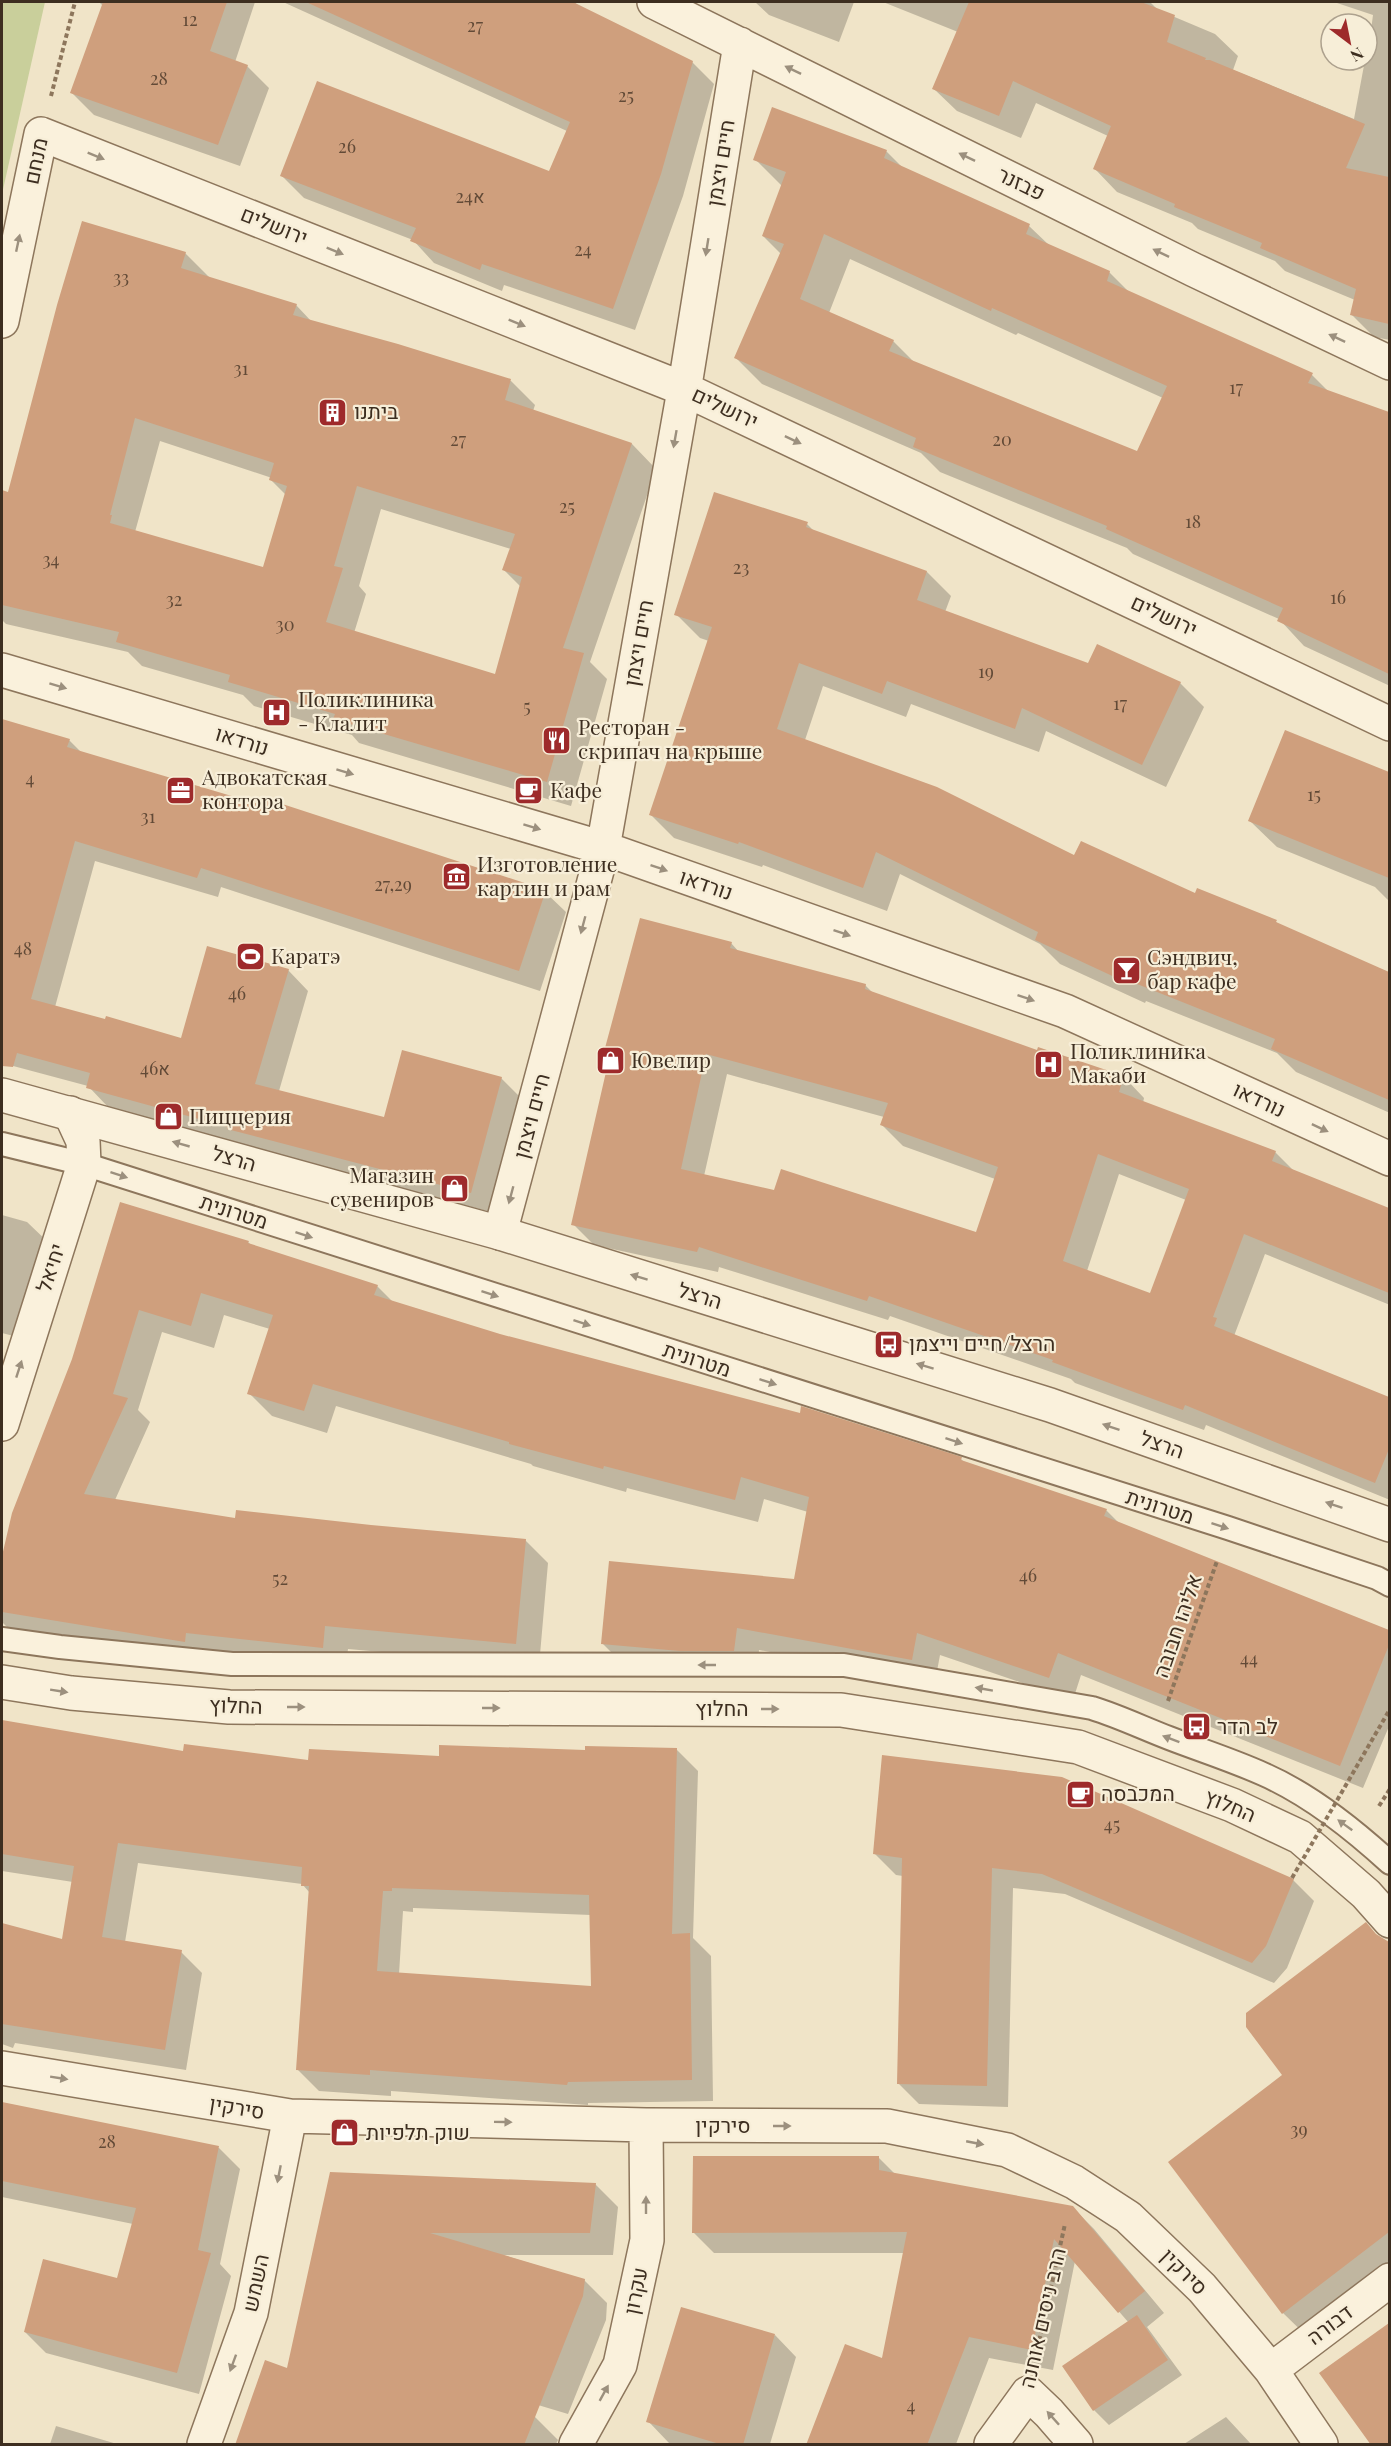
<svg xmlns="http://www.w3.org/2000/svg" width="1391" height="2446" font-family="'Playfair Display',Heebo,serif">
<rect width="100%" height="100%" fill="#f0e4c8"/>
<path fill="#c9cf9b" d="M 2,2 L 45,2 L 2,194 Z"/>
<path fill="#0003" fill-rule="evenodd" d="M 99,2 L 255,2 L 235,62 L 247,66 L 269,88 L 240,166 L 94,115 L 72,93 L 103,6 Z
M 283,2 L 574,2 L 579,6 L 692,62 L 714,84 L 683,196 L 635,330 L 504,285 L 502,291 L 434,263 L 413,240 L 304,198 L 282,176 L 550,172 L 567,131 Z
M 755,2 L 854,2 L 839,42 L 769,15 Z
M 883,2 L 1150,2 L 1158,10 L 1215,34 L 1238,56 L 1233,70 L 1354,119 L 1365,60 L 1367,60 L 1373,15 L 1334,2 L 1390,2 L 1390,340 L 1374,337 L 1351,314 L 1355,300 L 1285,271 L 1275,261 L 1198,229 L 1192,223 L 1117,192 L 1095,169 L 1108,136 L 1036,103 L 1021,138 L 957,111 L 934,89 L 958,32 Z
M 886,151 L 904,169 L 1029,226 L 1050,246 L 1109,272 L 1130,293 L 1312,375 L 1329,392 L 1390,414 L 1390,686 L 1304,646 L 1279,619 L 1133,554 L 1127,548 L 940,472 L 921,453 L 762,384 L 736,358 L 781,254 L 763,236 L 782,186 L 755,159 ZM 850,259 L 1016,335 L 1018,333 L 1163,398 L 1138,453 L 916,364 L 893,341 L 829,313 Z
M 185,253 L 210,278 L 296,305 L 312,322 L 511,381 L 535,405 L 533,411 L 632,444 L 656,469 L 590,662 L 607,679 L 571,806 L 359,743 L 352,735 L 254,706 L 243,695 L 142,666 L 128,652 L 6,624 L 2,620 L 2,515 L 7,493 L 9,493 ZM 160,441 L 272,478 L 271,480 L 286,495 L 264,569 L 135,532 ZM 381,509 L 511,549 L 504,570 L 521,587 L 496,676 L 354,633 L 366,594 L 359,586 Z
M 807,524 L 814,531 L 927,572 L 951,596 L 945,612 L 1089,665 L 1180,683 L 1204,707 L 1166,787 L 1046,731 L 1039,752 L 911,704 L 906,717 L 823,686 L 805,740 L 1075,857 L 1276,922 L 1280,926 L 1390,973 L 1390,1113 L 1296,1072 L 1277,1053 L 1146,1001 L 1145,1003 L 1060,964 L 1040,944 L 900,874 L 887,911 L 763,865 L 762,867 L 674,838 L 650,814 L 709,641 L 700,638 L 676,614 Z
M 2,720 L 69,740 L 82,753 L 545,892 L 566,912 L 540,991 L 221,887 L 218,897 L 95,861 L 55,1007 L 182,1040 L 288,970 L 308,991 L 279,1091 L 385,1119 L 501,1078 L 521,1098 L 491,1212 L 249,1149 L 246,1146 L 108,1107 L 88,1086 L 2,1063 Z
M 1380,770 L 1390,780 L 1390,902 L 1375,887 L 1277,847 L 1250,821 Z
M 731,943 L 739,952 L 865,985 L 874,994 L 1038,1052 L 1124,1077 L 1144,1098 L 1143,1103 L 1275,1152 L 1294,1171 L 1390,1210 L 1390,1305 L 1265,1254 L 1234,1336 L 1390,1399 L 1390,1500 L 1206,1425 L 1204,1430 L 1075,1383 L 1071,1379 L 890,1316 L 888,1320 L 719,1267 L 718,1272 L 594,1245 L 573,1224 L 612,1052 L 607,1048 ZM 727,1074 L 884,1117 L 882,1125 L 903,1146 L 995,1179 L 977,1234 L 704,1176 ZM 1119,1174 L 1186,1200 L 1150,1295 L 1087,1271 Z
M 121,1203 L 248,1242 L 252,1246 L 377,1286 L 393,1302 L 500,1335 L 961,1459 L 966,1464 L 1106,1510 L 1120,1524 L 1390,1632 L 1390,1724 L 1363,1788 L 1081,1675 L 1073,1700 L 940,1655 L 935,1682 L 759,1650 L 757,1674 L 625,1666 L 602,1643 L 796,1580 L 808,1512 L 764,1499 L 758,1522 L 627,1488 L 626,1492 L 533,1466 L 531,1464 L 336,1406 L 327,1433 L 272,1416 L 249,1393 L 270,1329 L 224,1315 L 214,1348 L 162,1332 L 138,1410 L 150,1422 L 115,1500 L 237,1520 L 371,1527 L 525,1540 L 548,1563 L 539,1666 L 348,1649 L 345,1670 L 13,1633 L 2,1622 L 2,1562 L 14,1514 L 73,1360 Z
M 2,1215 L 27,1222 L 50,1244 L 25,1339 L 2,1333 Z
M 2,1721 L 184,1752 L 309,1762 L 677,1750 L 698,1771 L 693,1938 L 711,1956 L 713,2101 L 588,2103 L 588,2105 L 391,2091 L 391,2096 L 319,2091 L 298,2070 L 310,1893 L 302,1884 L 138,1863 L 125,1942 L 181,1952 L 202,1973 L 186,2070 L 15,2043 L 13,2048 L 2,2044 L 2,1925 L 63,1941 L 73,1882 L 2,1871 ZM 413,1908 L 591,1915 L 592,1988 L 399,1974 L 403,1911 L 413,1912 Z
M 875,1854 L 1293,1880 L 1314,1901 L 1287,1968 L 1274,1983 L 1065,1894 L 1013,1888 L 1008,2107 L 919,2104 L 898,2083 L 903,1876 L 896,1875 Z
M 1378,1936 L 1390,1944 L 1390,2296 L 1320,2349 L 1283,2313 L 1284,2075 Z
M 2,2104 L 219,2148 L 240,2169 L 220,2264 L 231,2276 L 199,2394 L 46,2353 L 25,2332 L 118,2280 L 133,2224 L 2,2197 Z
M 878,2157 L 896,2175 L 1073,2208 L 1094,2229 L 1164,2313 L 1147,2327 L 1182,2375 L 1109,2425 L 1094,2410 L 1064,2367 L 1129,2323 L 1075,2261 L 1053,2370 L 989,2358 L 956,2444 L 808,2444 L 883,2360 L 904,2253 L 714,2253 L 693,2232 Z
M 331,2174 L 595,2184 L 618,2207 L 613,2255 L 503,2255 L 584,2280 L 607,2303 L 606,2320 L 568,2414 L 505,2395 L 535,2417 L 558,2440 L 556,2444 L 240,2444 L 288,2370 Z
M 1390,2324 L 1390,2444 L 1372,2444 L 1321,2373 Z
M 775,2335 L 796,2357 L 770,2444 L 675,2444 L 669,2443 L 648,2421 Z
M 1226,2417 L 1251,2444 L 1184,2444 Z
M 56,2426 L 117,2444 L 50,2444 Z"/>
<path fill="#cf9f7d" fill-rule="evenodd" d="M 103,2 L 227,2 L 210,51 L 248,65 L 218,145 L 70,93 Z
M 306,2 L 573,2 L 693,61 L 661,174 L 613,309 L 482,264 L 480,270 L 410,241 L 416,228 L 280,176 L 317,81 L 549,171 L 570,122 Z
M 969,2 L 1141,2 L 1175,15 L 1167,42 L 1206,58 L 1205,60 L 1210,60 L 1365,124 L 1346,168 L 1389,177 L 1389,324 L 1350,315 L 1356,289 L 1260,248 L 1262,243 L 1174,207 L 1175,204 L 1093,169 L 1111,126 L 1013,81 L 999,116 L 932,89 Z
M 772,107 L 887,150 L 884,158 L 1030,224 L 1026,234 L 1110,271 L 1107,281 L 1313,373 L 1308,383 L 1389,412 L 1389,674 L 1277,621 L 1283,608 L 1106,529 L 1107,526 L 913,447 L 916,438 L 734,358 L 784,244 L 762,236 L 786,172 L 753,160 ZM 824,234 L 991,311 L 992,308 L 1167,386 L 1137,451 L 889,351 L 894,340 L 800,299 Z
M 82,221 L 186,252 L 181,268 L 297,304 L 293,315 L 398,344 L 511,379 L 505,400 L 632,443 L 563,648 L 584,653 L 547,782 L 333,719 L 335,714 L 228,682 L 230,675 L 116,642 L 119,632 L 2,605 L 2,490 L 8,492 L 57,305 ZM 135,418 L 274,463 L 269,480 L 287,486 L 263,567 L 110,523 L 112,515 L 110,515 ZM 357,486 L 515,534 L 502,570 L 522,577 L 495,674 L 326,622 L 343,568 L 334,566 Z
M 714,492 L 808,522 L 806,527 L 927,571 L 917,600 L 1088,663 L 1097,644 L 1181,682 L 1142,765 L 1022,708 L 1015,729 L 887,681 L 882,694 L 799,663 L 777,729 L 937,787 L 1074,855 L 1081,841 L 1195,893 L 1197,888 L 1277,920 L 1276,922 L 1389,972 L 1389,1100 L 1271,1049 L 1275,1039 L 1122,978 L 1121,980 L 1035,940 L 1038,932 L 876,852 L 863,888 L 739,842 L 738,844 L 649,815 L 712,627 L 674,615 Z
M 2,719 L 70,739 L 67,747 L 265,806 L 267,799 L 546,890 L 519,971 L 201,868 L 197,878 L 75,841 L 31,999 L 105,1019 L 106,1016 L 181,1038 L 207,946 L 289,969 L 255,1084 L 384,1117 L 402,1050 L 502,1077 L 471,1193 L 227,1129 L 228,1127 L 86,1088 L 90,1073 L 17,1053 L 13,1067 L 2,1066 Z
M 1285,730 L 1389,772 L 1389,878 L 1248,821 Z
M 640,918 L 732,942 L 730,948 L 866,984 L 865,989 L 1037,1050 L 1038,1047 L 1124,1076 L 1119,1092 L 1276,1151 L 1272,1161 L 1389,1208 L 1389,1293 L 1244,1234 L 1213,1317 L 1217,1318 L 1214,1326 L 1389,1397 L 1389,1449 L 1375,1483 L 1185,1405 L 1183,1410 L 1052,1362 L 1053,1360 L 869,1296 L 867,1301 L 699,1247 L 697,1252 L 571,1225 L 611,1050 L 605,1048 ZM 706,1054 L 888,1103 L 880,1125 L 998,1167 L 976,1232 L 781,1169 L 774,1190 L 681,1169 ZM 1098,1154 L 1189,1189 L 1150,1293 L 1063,1261 Z
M 120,1202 L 249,1241 L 248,1243 L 378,1285 L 374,1295 L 500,1334 L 800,1413 L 801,1406 L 962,1457 L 961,1460 L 1107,1509 L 1104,1516 L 1389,1630 L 1389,1645 L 1340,1766 L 1058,1653 L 1049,1678 L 917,1633 L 912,1660 L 737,1628 L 734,1651 L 680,1651 L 601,1644 L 609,1561 L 794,1579 L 809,1497 L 741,1477 L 735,1500 L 604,1466 L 603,1469 L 509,1444 L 509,1442 L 313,1384 L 304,1411 L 247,1394 L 273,1315 L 201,1293 L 191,1326 L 139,1310 L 113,1394 L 128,1398 L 84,1494 L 235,1518 L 236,1510 L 371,1525 L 526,1539 L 516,1644 L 325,1626 L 323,1648 L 186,1633 L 185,1642 L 2,1612 L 2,1556 L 12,1513 L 72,1359 Z
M 2,1720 L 183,1751 L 184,1744 L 308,1760 L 309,1749 L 439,1756 L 439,1745 L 585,1750 L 585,1746 L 677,1748 L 672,1934 L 690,1933 L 692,2080 L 568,2082 L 567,2085 L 370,2070 L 370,2075 L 296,2070 L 309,1886 L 301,1886 L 302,1867 L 118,1843 L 102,1937 L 182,1950 L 165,2050 L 2,2024 L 2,1923 L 62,1939 L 74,1866 L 2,1854 ZM 392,1888 L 589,1895 L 591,1986 L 377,1971 L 383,1891 L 392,1891 Z
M 882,1755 L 1062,1777 L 1294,1879 L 1266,1946 L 1252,1963 L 1042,1874 L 992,1868 L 987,2086 L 897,2084 L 902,1858 L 873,1854 Z
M 1366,1922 L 1376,1934 L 1389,1942 L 1389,2232 L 1282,2314 L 1168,2162 L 1282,2075 L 1246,2027 L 1246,2013 Z
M 2,2102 L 219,2146 L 198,2250 L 211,2253 L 177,2373 L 24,2332 L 43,2259 L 117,2278 L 136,2208 L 2,2181 Z
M 693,2156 L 879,2156 L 879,2170 L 1073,2206 L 1145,2291 L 1118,2313 L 1054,2239 L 1032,2350 L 969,2337 L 927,2445 L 806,2445 L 845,2344 L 882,2358 L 907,2232 L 692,2233 Z
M 330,2172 L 596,2183 L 590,2233 L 430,2233 L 585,2279 L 583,2296 L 524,2445 L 235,2445 L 265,2360 L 287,2368 Z
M 681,2307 L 775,2334 L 743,2445 L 723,2445 L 646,2422 Z
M 1137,2315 L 1168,2360 L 1093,2411 L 1062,2366 Z
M 1389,2323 L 1389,2445 L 1371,2445 L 1319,2373 Z"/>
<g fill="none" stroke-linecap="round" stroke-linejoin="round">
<defs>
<path id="service" d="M 2,1144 L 84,1164 L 1228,1528 L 1377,1578 L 1390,1585
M 2,1639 L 60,1647 L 232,1664 L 844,1665 L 1092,1708 C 1118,1716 1143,1728 1169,1738 C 1200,1750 1232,1760 1263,1774 C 1309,1794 1353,1829 1390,1863"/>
<path id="minor" d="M 654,2 L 1194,270 L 1390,363
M 2,321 L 41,134 L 684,389 L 1390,724
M 2,670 L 603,848 L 1065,1011 L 1390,1159
M 500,1233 L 603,848 L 687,373 L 740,44
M 2,1424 L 84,1164 L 83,1141 L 70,1113
M 2,2068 L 290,2116 L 646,2125 L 887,2126 L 1007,2150 L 1074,2182 L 1128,2217 L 1202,2288 L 1271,2370 L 1321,2444
M 1271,2370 L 1390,2280
M 204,2444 L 251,2313 L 290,2116
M 576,2444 L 620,2365 L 647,2240 L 646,2125
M 991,2444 L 1028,2393 L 1049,2413 L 1076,2444"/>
<path id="tertiary" d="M 2,1095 L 500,1233 L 1050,1405 L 1390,1525
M 2,1682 L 71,1693 L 229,1707 L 841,1710 L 1078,1747 L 1232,1805 L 1300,1837 L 1366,1894 L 1390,1921"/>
</defs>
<use href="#service" stroke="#8d765c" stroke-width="26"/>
<use href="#minor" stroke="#8d765c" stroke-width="36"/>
<use href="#tertiary" stroke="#8d765c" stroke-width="36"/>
<path stroke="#8d765c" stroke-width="4" stroke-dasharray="4.5 3" stroke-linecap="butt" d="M 51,96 L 75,2
M 1168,1701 L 1217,1561
M 1379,1806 L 1390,1789
M 1036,2355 L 1065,2224"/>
<use href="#service" stroke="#faf1dc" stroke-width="22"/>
<use href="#minor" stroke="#faf1dc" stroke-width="33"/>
<use href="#tertiary" stroke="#faf1dc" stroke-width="33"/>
<path stroke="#8d765c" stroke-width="4" stroke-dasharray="4.5 3" stroke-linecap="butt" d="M 1292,1878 L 1390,1709"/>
</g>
<defs><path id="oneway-solid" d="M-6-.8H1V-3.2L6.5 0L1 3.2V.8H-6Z" transform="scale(1.5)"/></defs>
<g fill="#9c907e">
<use href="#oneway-solid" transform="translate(793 70) rotate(-154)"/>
<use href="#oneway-solid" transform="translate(96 156) rotate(22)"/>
<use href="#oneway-solid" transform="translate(967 157) rotate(-154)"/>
<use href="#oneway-solid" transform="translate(18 243) rotate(-78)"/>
<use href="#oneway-solid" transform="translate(707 247) rotate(99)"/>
<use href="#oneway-solid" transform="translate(335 251) rotate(22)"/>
<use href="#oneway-solid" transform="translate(1161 253) rotate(-154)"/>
<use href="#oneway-solid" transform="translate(517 323) rotate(22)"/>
<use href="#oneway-solid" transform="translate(1337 338) rotate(-155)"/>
<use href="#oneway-solid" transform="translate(675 439) rotate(100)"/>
<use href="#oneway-solid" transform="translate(793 440) rotate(25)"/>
<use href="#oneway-solid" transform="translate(58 686) rotate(17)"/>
<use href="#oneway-solid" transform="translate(345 772) rotate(17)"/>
<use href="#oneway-solid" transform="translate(532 827) rotate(17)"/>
<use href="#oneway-solid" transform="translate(659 868) rotate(19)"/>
<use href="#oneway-solid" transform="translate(583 925) rotate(105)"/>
<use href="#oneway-solid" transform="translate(842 933) rotate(19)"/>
<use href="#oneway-solid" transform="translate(1026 998) rotate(19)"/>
<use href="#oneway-solid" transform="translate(1320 1128) rotate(25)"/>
<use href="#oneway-solid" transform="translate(181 1144) rotate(-164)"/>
<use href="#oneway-solid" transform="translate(119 1175) rotate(18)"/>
<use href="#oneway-solid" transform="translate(511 1195) rotate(105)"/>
<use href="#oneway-solid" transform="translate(304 1235) rotate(18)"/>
<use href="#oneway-solid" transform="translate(639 1277) rotate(-163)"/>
<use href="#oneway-solid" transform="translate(490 1294) rotate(18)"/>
<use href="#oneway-solid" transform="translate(582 1323) rotate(18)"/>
<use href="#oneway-solid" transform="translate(925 1366) rotate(-163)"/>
<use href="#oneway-solid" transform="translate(19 1369) rotate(-72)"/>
<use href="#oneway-solid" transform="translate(768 1382) rotate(18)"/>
<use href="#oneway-solid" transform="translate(1111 1427) rotate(-161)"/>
<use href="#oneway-solid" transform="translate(954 1441) rotate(18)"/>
<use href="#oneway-solid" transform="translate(1334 1505) rotate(-161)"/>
<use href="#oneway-solid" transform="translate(1220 1526) rotate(18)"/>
<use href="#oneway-solid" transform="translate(707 1665) rotate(-180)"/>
<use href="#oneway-solid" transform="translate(984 1689) rotate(-170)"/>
<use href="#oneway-solid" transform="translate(59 1691) rotate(9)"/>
<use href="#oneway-solid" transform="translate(296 1707)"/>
<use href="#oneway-solid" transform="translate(491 1708)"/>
<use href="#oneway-solid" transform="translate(770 1709)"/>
<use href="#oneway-solid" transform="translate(1171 1739) rotate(-159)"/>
<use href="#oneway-solid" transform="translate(1345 1825) rotate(-144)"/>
<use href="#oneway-solid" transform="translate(59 2078) rotate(9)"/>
<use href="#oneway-solid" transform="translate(503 2122) rotate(1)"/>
<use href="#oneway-solid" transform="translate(782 2126)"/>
<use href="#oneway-solid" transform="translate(975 2143) rotate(11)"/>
<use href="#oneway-solid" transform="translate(279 2174) rotate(101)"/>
<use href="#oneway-solid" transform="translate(646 2205) rotate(-90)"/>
<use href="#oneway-solid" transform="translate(233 2363) rotate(110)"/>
<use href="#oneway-solid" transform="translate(604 2393) rotate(-61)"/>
<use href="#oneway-solid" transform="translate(1053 2418) rotate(-132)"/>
</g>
<defs>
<symbol id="building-square" viewBox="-11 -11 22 22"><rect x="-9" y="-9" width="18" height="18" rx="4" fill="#9e2a2b" stroke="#f7eed8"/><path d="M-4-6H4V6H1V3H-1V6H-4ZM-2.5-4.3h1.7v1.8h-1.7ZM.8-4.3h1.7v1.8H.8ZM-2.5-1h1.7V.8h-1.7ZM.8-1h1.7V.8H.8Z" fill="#fff"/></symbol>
<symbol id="hospital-square" viewBox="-11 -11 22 22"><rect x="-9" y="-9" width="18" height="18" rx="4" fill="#9e2a2b" stroke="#f7eed8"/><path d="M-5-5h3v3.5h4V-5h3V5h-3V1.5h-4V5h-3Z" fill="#fff"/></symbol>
<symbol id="restaurant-square" viewBox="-11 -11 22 22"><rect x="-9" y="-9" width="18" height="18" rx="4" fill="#9e2a2b" stroke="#f7eed8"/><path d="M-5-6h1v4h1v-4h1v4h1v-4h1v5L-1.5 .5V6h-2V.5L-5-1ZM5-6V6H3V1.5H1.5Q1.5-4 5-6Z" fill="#fff"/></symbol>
<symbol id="office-square" viewBox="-11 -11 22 22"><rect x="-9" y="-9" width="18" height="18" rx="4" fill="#9e2a2b" stroke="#f7eed8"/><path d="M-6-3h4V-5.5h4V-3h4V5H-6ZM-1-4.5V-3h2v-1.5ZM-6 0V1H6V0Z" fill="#fff"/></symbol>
<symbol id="cafe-square" viewBox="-11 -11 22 22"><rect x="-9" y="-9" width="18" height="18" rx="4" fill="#9e2a2b" stroke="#f7eed8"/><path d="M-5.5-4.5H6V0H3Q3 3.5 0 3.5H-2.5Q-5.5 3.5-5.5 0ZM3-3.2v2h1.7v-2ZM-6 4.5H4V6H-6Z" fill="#fff"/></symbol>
<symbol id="museum-square" viewBox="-11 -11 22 22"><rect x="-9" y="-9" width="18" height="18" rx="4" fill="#9e2a2b" stroke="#f7eed8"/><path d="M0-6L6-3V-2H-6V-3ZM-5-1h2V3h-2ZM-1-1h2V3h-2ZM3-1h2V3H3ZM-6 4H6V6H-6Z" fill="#fff"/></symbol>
<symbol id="stadium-square" viewBox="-11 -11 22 22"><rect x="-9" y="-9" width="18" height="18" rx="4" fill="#9e2a2b" stroke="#f7eed8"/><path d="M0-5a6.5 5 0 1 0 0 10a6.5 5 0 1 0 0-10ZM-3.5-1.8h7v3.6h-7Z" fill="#fff"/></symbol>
<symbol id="bar-square" viewBox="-11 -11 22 22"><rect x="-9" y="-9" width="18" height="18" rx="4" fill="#9e2a2b" stroke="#f7eed8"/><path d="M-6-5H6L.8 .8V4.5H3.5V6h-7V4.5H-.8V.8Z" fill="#fff"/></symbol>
<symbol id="shop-square" viewBox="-11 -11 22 22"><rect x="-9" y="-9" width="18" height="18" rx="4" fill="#9e2a2b" stroke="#f7eed8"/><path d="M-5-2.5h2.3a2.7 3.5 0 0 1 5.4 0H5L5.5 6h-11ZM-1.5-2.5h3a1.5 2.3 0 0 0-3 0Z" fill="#fff"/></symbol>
<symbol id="bus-square" viewBox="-11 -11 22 22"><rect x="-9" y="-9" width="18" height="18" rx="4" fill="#9e2a2b" stroke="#f7eed8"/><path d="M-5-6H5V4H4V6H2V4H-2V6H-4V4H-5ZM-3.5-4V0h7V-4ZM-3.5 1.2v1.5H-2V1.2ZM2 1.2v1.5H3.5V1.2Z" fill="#fff"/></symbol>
</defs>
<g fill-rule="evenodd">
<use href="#building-square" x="316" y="396" width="33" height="33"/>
<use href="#hospital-square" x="260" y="696" width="33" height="33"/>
<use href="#restaurant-square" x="540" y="724" width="33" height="33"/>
<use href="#office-square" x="164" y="774" width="33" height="33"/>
<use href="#cafe-square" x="512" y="774" width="33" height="33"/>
<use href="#museum-square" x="440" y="860" width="33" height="33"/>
<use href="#stadium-square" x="234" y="940" width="33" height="33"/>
<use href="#bar-square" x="1110" y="954" width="33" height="33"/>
<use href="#shop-square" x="594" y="1044" width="33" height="33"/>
<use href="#hospital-square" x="1032" y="1048" width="33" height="33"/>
<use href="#shop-square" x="152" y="1100" width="33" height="33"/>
<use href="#shop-square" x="438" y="1172" width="33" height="33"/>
<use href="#bus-square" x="872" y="1328" width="33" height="33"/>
<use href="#bus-square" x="1180" y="1710" width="33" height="33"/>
<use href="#cafe-square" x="1064" y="1778" width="33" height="33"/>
<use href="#shop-square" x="328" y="2116" width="33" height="33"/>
</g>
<g text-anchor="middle" stroke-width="4.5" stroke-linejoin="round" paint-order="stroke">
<g font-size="18" fill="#624a37">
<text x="190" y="26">12</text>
<text x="475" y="32">27</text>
<text x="159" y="85">28</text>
<text x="626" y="102">25</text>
<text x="347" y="153">26</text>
<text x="470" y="203">24א</text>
<text x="583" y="256">24</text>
<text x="121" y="284">33</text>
<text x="241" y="375">31</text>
<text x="1236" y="394">17</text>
<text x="458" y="446">27</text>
<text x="1002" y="446">20</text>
<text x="567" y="513">25</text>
<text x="1193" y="528">18</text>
<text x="51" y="566">34</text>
<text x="741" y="574">23</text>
<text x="1338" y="604">16</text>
<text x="174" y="606">32</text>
<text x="285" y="631">30</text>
<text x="986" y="678">19</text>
<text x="1120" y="710">17</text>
<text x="527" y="713">5</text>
<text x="30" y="785">4</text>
<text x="1314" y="801">15</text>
<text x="148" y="823">31</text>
<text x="393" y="891">27,29</text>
<text x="23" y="955">48</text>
<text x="237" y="1000">46</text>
<text x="155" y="1075">46א</text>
<text x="1028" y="1582">46</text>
<text x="280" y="1585">52</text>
<text x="1249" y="1665">44</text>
<text x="1112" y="1831">45</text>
<text x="1299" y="2136">39</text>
<text x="107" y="2148">28</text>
<text x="911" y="2412">4</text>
</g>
<g font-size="21" fill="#3d2e20" stroke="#f7eed8">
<text transform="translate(36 161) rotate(-78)" y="7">מנחם</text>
<text transform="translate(721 163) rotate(-81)" y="7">חיים ויצמן</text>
<text transform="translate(1021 184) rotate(26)" y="7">פבזנר</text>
<text transform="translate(274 226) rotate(22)" y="7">ירושלים</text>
<text transform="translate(725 408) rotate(25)" y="7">ירושלים</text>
<text transform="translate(1164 616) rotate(25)" y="7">ירושלים</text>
<text transform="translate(639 643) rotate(-80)" y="7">חיים ויצמן</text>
<text transform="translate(242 741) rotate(17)" y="7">נורדאו</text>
<text transform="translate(706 885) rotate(19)" y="7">נורדאו</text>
<text transform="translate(1259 1100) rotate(25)" y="7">נורדאו</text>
<text transform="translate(532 1116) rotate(-75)" y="7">חיים ויצמן</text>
<text transform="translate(234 1159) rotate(16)" y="7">הרצל</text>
<text transform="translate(234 1212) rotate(18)" y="7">מטרונית</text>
<text transform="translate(51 1268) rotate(-72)" y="7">יחיאל</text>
<text transform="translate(700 1296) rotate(17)" y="7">הרצל</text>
<text transform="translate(697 1360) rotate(18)" y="7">מטרונית</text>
<text transform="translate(1162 1445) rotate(19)" y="7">הרצל</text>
<text transform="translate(1160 1507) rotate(18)" y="7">מטרונית</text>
<text transform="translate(1178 1626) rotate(-71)" y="7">אליהו חבובה</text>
<text transform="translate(236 1706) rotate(2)" y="7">החלוץ</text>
<text x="722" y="1716">החלוץ</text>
<text transform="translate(1230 1806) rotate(23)" y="7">החלוץ</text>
<text transform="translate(237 2108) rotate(9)" y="7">סירקין</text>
<text x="723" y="2133">סירקין</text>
<text transform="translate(1184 2272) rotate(45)" y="7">סירקין</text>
<text transform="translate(256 2283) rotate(-78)" y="7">השמש</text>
<text transform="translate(636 2291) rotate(-78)" y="7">עקרון</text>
<text transform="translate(1043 2318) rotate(-77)" y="7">הרב ניסים אוחנה</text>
<text transform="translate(1330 2325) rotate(-37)" y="7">דבורה</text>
</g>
<g font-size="21" fill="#3d2e20" stroke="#f7eed8" text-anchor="start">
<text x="354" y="419">ביתנו</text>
<text x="298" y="707">Поликлиника<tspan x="298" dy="24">- Клалит</tspan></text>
<text x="578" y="735">Ресторан -<tspan x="578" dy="24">скрипач на крыше</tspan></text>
<text x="202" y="785">Адвокатская<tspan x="202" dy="24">контора</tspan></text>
<text x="550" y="798">Кафе</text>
<text x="477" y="872">Изготовление<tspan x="477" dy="24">картин и рам</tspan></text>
<text x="271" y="964">Каратэ</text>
<text x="1147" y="965">Сэндвич,<tspan x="1147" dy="24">бар кафе</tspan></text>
<text x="1070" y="1059">Поликлиника<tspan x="1070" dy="24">Макаби</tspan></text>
<text x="631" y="1068">Ювелир</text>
<text x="189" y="1124">Пиццерия</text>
<text x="434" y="1183" text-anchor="end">Магазин<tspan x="434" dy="24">сувениров</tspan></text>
<text x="909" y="1351">הרצל/חיים וייצמן</text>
<text x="1217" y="1734">לב הדר</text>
<text x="1101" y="1801">המכבסה</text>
<text x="366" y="2140">שוק תלפיות</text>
</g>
</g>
<rect width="1391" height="2446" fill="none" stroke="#3d2e20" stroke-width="6"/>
<g transform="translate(1349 42) rotate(148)"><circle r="28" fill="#f7eed8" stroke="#ada18e" stroke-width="1.5"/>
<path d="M0-4.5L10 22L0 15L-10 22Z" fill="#9e2a2b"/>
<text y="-9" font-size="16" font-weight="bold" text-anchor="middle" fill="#3d2e20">N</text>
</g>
</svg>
